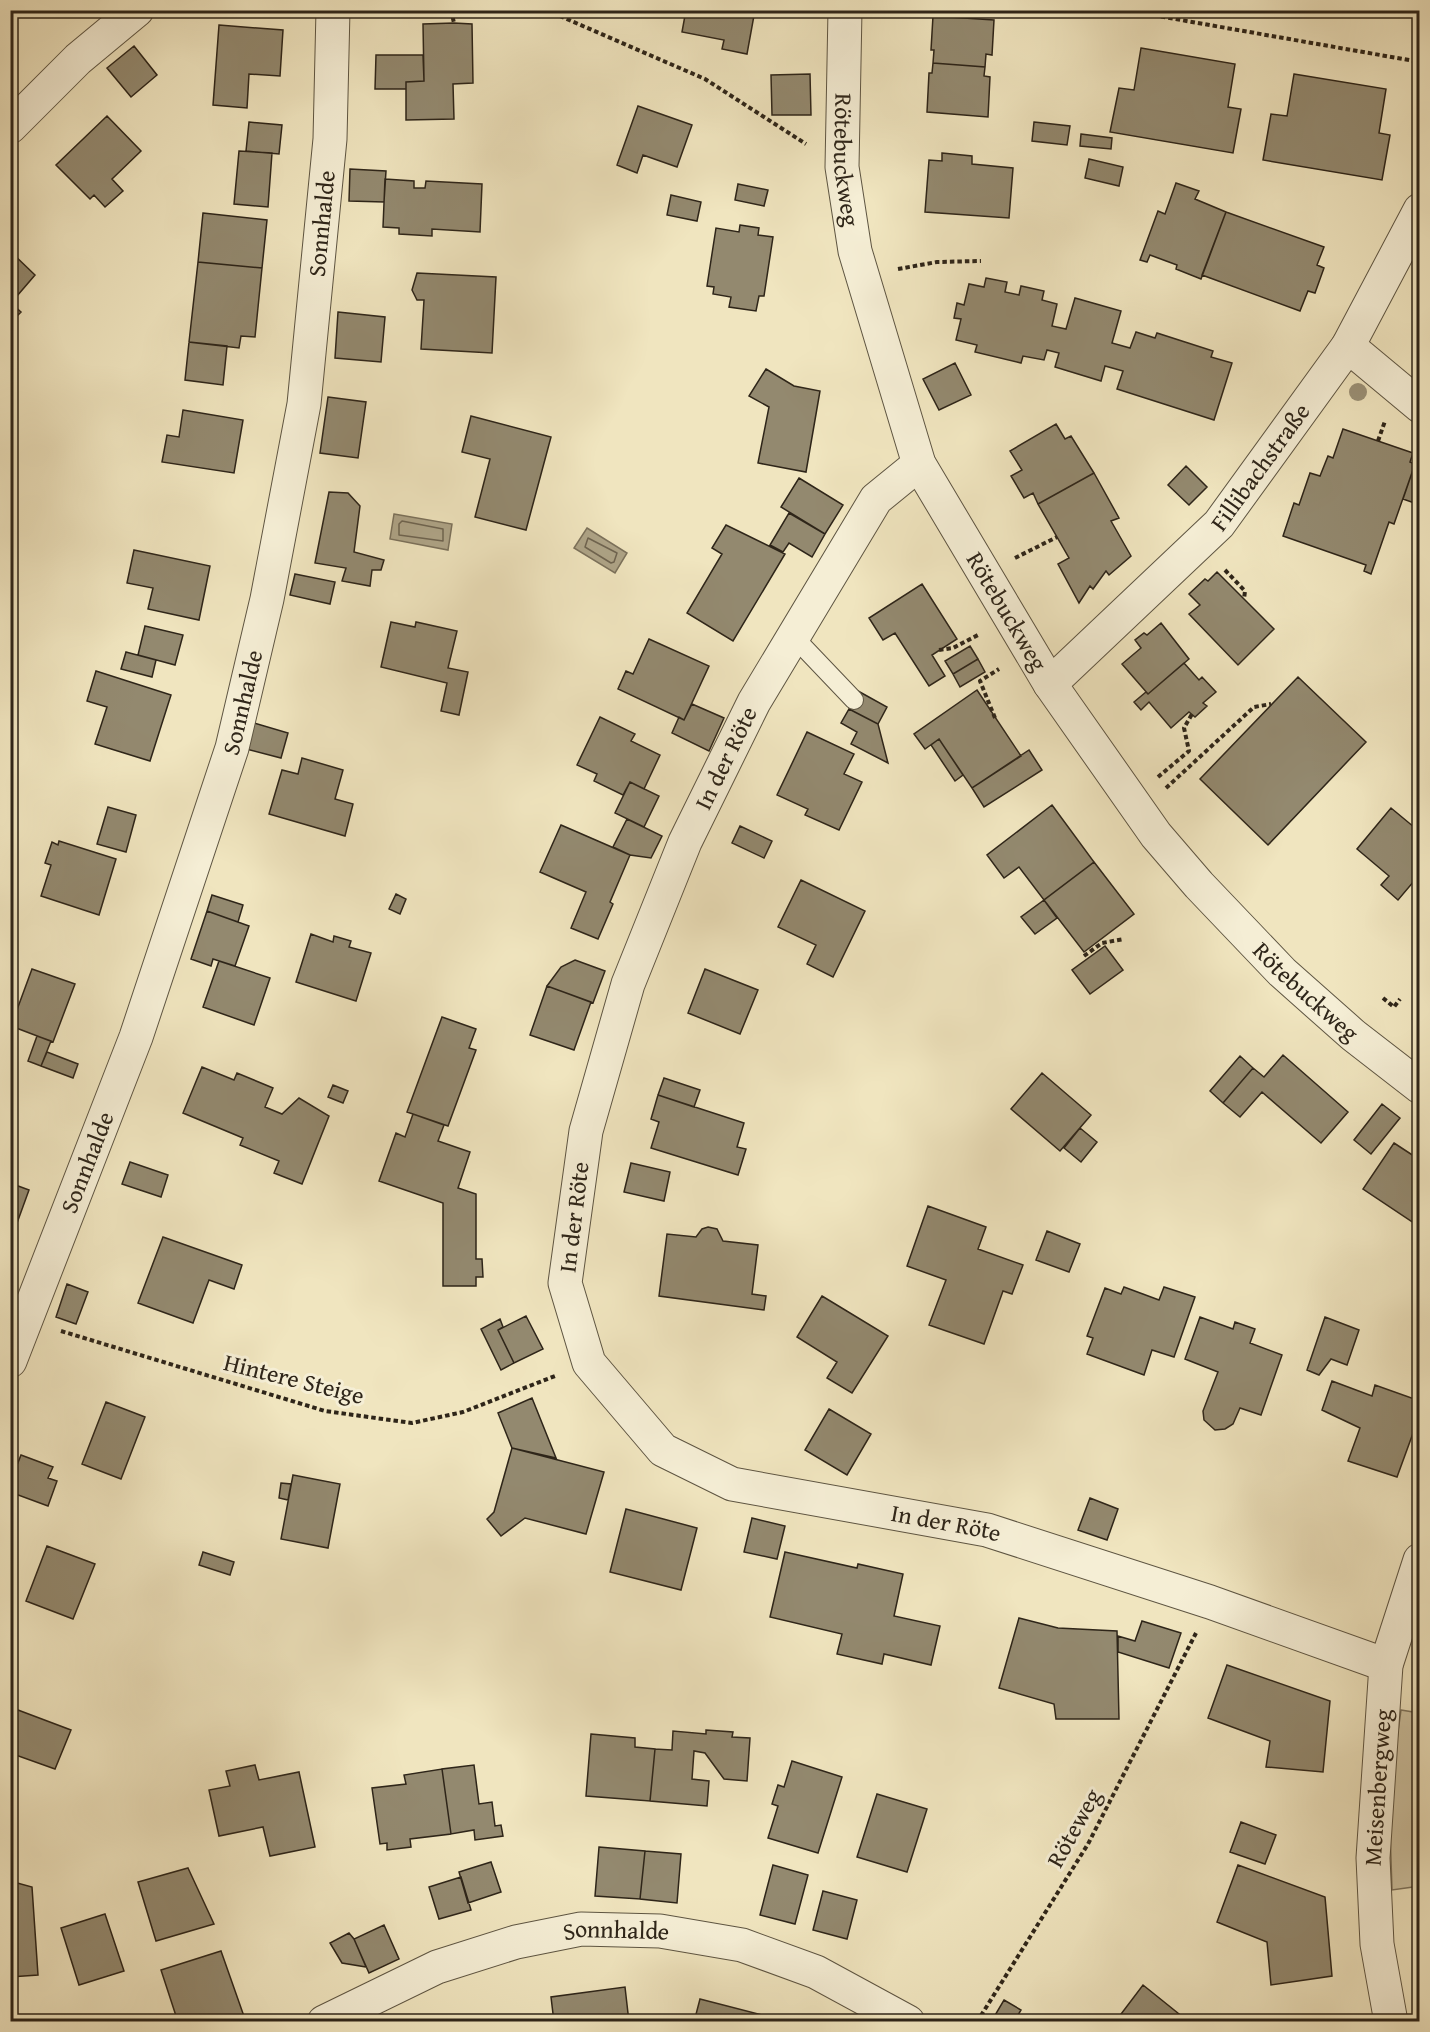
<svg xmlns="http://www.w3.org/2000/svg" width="1430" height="2032" font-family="'Gentium Book Plus',serif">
<rect width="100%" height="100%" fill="#f0e5bf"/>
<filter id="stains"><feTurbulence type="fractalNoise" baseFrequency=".00333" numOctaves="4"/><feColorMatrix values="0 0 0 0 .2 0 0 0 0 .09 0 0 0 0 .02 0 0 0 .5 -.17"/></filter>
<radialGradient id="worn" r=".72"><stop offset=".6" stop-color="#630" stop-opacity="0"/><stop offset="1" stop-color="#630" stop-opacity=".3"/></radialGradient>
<path fill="#cfc4a3" stroke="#7e745e" stroke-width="1.5" d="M 1401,1710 L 1419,1713 L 1420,1886 L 1392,1890 L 1389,1798 Z"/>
<path fill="#aea487" stroke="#7b715b" stroke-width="1.5" d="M 394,514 L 452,524 L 448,550 L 390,539 Z
M 587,528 L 627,553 L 615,573 L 574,548 Z"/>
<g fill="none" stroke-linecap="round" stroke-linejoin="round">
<path stroke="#6e6450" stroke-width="1.5" d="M 402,521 L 443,529 L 443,541 L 399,535 L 399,524 Z
M 588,538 L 617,553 L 614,562 L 611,563 L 585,547 Z"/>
</g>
<path fill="#93896f" stroke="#2e2519" stroke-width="1.5" d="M 686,10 L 755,10 L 747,54 L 722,49 L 724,40 L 682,32 Z
M 933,16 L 994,20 L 992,55 L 986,54 L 985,67 L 933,63 L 934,50 L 931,50 Z
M 454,23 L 472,24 L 473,83 L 453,84 L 454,119 L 406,120 L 406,82 L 424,81 L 423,24 Z
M 219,25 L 283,30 L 280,76 L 249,74 L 247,108 L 213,105 Z
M 134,46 L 157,75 L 131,97 L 107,68 Z
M 1141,48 L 1235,64 L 1228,107 L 1241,109 L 1233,153 L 1110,132 L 1119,88 L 1134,90 Z
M 376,55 L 423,55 L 424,81 L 406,82 L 406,89 L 375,89 Z
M 933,63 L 985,67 L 984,76 L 990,77 L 988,117 L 927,112 L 929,73 L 932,73 Z
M 810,74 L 811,115 L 772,115 L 771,75 Z
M 1294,74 L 1386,89 L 1379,133 L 1390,135 L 1382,180 L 1263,160 L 1271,114 L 1287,116 Z
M 638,106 L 692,125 L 677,167 L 643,155 L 637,173 L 617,165 Z
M 107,116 L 141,151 L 112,179 L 123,191 L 105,207 L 94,195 L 90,199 L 56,165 Z
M 249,122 L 282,125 L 279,154 L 246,151 Z
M 1034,122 L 1070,126 L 1067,145 L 1032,141 Z
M 1081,134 L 1112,138 L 1111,149 L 1080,146 Z
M 239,151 L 272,153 L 268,207 L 234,204 Z
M 942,153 L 972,156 L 972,164 L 1013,168 L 1009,218 L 925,212 L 929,160 L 942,161 Z
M 1089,159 L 1123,167 L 1119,186 L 1085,178 Z
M 350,169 L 386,171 L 384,202 L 349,201 Z
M 385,179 L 414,181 L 414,188 L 425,188 L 426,181 L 482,184 L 480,232 L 432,229 L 432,236 L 399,234 L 399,228 L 383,227 Z
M 1176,183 L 1199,191 L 1195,199 L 1226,212 L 1201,279 L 1176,269 L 1177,265 L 1150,255 L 1147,262 L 1140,260 L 1158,211 L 1165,214 Z
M 738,184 L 768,190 L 764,206 L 735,200 Z
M 671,195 L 701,202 L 697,221 L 667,215 Z
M 1226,212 L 1324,247 L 1317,265 L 1324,268 L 1315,293 L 1308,291 L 1300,311 L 1202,275 Z
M 203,213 L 267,220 L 262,268 L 198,262 Z
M 740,225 L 759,228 L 758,235 L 773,237 L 764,296 L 759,296 L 756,311 L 729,307 L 731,297 L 713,294 L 714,287 L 707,286 L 716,228 L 739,232 Z
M 10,251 L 35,275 L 11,303 L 21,312 L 10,323 Z
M 198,262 L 262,268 L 255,337 L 241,336 L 239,348 L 189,342 Z
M 417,273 L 496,277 L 492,353 L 421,349 L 424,300 L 417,300 L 412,290 Z
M 986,278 L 1007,282 L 1005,292 L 1019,295 L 1021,286 L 1044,291 L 1042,300 L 1057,304 L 1052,326 L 1066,329 L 1075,298 L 1121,311 L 1112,343 L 1130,348 L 1136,332 L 1155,338 L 1157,333 L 1213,351 L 1211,357 L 1232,363 L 1214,420 L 1117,389 L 1123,371 L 1105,366 L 1101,381 L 1055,367 L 1059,353 L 1047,350 L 1044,360 L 1023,356 L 1021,363 L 975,352 L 977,345 L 956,340 L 961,319 L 954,318 L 957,303 L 964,305 L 969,284 L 984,287 Z
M 338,312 L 385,317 L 381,362 L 335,358 Z
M 189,342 L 227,346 L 223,385 L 185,380 Z
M 955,363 L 971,395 L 939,410 L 923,379 Z
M 766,369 L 794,386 L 820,391 L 806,472 L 758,463 L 769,407 L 749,396 Z
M 328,397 L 366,402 L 358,458 L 320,453 Z
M 183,410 L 243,420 L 234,473 L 162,462 L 167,435 L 179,437 Z
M 471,416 L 551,437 L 526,530 L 475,517 L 490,459 L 462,452 Z
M 1056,424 L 1065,439 L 1071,436 L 1094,473 L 1038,504 L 1033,493 L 1024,498 L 1011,476 L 1022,470 L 1010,451 Z
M 1343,429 L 1413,453 L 1410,462 L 1415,464 L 1394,524 L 1389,522 L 1371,574 L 1364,571 L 1366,565 L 1283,536 L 1294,503 L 1299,505 L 1310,473 L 1320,476 L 1328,456 L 1333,458 Z
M 1415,464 L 1420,466 L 1420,505 L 1403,499 Z
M 1186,466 L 1207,487 L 1189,505 L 1168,485 Z
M 1094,473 L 1119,518 L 1111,521 L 1131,556 L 1109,575 L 1106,571 L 1093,589 L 1090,586 L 1079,603 L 1058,564 L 1069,558 L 1038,504 Z
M 799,478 L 843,505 L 825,534 L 781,507 Z
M 329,492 L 348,493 L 360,506 L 354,552 L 384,560 L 381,570 L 372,570 L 370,586 L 342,581 L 346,568 L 315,563 Z
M 789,513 L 825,534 L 812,557 L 789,543 L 783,552 L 770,545 Z
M 726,525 L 785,554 L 733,641 L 687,613 L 722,554 L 712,548 Z
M 134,550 L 210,566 L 199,620 L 148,609 L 153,588 L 127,583 Z
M 1217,572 L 1274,629 L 1238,665 L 1189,614 L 1200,605 L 1189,594 L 1205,579 L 1208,581 Z
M 295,574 L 335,582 L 330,604 L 290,595 Z
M 922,584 L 957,639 L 932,655 L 945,676 L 929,686 L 895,633 L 883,640 L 869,618 Z
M 391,622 L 415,627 L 416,622 L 457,631 L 448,668 L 468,672 L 459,715 L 441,711 L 447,683 L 381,667 Z
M 1161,623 L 1189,659 L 1148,694 L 1122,664 L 1141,648 L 1135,640 L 1144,633 L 1147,635 Z
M 145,626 L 183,635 L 175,665 L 138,655 Z
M 649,639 L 709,666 L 684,720 L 618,689 L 626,671 L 633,674 Z
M 970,646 L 978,659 L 953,674 L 945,661 Z
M 126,652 L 156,660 L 152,677 L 121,669 Z
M 978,659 L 985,672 L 960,687 L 953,674 Z
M 1184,663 L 1199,680 L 1202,677 L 1216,692 L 1203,703 L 1207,706 L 1195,717 L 1189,712 L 1171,728 L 1149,702 L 1141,710 L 1134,702 L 1146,692 L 1148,694 Z
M 96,671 L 171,695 L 150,761 L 95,744 L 107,707 L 87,701 Z
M 1298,677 L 1366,742 L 1268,845 L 1200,779 Z
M 977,690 L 1021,756 L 972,788 L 939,739 L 925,749 L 914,734 Z
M 858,691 L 887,707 L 878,724 L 849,709 Z
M 692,704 L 724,718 L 709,751 L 672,733 L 679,717 L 684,720 Z
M 849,709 L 878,724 L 888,763 L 851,744 L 857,732 L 841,723 Z
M 600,717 L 635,734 L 631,741 L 660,755 L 644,789 L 630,782 L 623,795 L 594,781 L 597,774 L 577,765 Z
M 254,723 L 288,733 L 281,758 L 246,749 Z
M 807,732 L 854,754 L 844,774 L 862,782 L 839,830 L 805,815 L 808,809 L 777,795 Z
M 939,739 L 963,775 L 955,781 L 931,745 Z
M 1029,750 L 1042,770 L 984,807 L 972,788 Z
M 302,758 L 343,770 L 335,799 L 353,804 L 345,836 L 269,814 L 282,770 L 298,774 Z
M 630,782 L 659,796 L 644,827 L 615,813 Z
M 1052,805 L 1094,862 L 1044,900 L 1019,867 L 1004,878 L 987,855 Z
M 108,807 L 136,815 L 126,852 L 97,844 Z
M 1391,808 L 1420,832 L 1420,874 L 1398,900 L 1381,885 L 1389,876 L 1357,849 Z
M 627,819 L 662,836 L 651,858 L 630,855 L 613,847 Z
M 561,825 L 630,855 L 610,902 L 613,904 L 598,939 L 571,928 L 586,892 L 540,872 Z
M 740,826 L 772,841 L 764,858 L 732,843 Z
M 59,841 L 116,859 L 99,915 L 41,896 L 51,865 L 45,863 L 52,842 L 58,845 Z
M 1094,862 L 1134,914 L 1084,952 L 1044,900 Z
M 801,880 L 865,911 L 833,977 L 807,964 L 816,945 L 778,927 Z
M 396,894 L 406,899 L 400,914 L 389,909 Z
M 212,895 L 243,905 L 238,922 L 207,911 Z
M 1044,900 L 1057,918 L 1035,934 L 1021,917 Z
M 207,911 L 249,926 L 235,966 L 213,959 L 211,966 L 191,959 Z
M 311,934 L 333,942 L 334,936 L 351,941 L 349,947 L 371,953 L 356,1001 L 296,982 Z
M 1105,946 L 1123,970 L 1090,994 L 1072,970 Z
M 575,960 L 605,971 L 593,1003 L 547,986 L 561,967 Z
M 219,961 L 270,978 L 254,1025 L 203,1007 Z
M 32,969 L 75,984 L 53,1042 L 11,1026 Z
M 705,969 L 758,990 L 740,1034 L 688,1013 Z
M 547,986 L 591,1002 L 574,1050 L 530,1035 Z
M 442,1017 L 476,1029 L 469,1048 L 476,1050 L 448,1126 L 407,1112 Z
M 37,1036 L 51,1041 L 41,1066 L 28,1061 Z
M 47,1052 L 78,1064 L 73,1078 L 41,1066 Z
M 1283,1055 L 1348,1112 L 1321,1143 L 1262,1092 L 1240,1117 L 1223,1103 L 1253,1068 L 1264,1077 Z
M 1240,1056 L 1253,1068 L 1223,1103 L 1210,1091 Z
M 202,1067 L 234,1080 L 237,1073 L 273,1088 L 265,1107 L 282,1114 L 299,1098 L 329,1116 L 302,1184 L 274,1173 L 279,1161 L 240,1145 L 243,1138 L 183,1113 Z
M 1042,1073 L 1091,1115 L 1060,1151 L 1011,1109 Z
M 664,1078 L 700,1090 L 694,1107 L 658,1095 Z
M 333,1085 L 348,1091 L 343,1103 L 328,1097 Z
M 658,1095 L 744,1123 L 737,1147 L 746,1149 L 738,1175 L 651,1148 L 659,1122 L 651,1119 Z
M 1382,1104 L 1400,1118 L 1371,1154 L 1354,1140 Z
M 413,1114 L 444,1125 L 438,1141 L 470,1152 L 458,1188 L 476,1194 L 476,1259 L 482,1259 L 483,1277 L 476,1277 L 476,1286 L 443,1286 L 443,1203 L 379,1181 L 396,1133 L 405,1137 Z
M 1080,1128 L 1097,1142 L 1081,1162 L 1064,1148 Z
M 1394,1143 L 1420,1160 L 1420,1227 L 1363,1189 Z
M 130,1162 L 168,1175 L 161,1197 L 122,1184 Z
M 631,1163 L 670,1172 L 664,1201 L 624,1192 Z
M 10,1183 L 29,1190 L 17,1223 L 10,1221 Z
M 928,1206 L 986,1227 L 978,1249 L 1023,1265 L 1012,1294 L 1003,1291 L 984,1344 L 929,1325 L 946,1280 L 907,1266 Z
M 708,1227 L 717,1229 L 723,1241 L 758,1245 L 752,1294 L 766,1296 L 764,1310 L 659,1296 L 667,1234 L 696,1237 L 702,1229 Z
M 1047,1231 L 1080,1244 L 1069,1272 L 1036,1260 Z
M 163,1237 L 242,1265 L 234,1289 L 209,1280 L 193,1323 L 138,1303 Z
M 67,1284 L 88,1292 L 76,1324 L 56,1317 Z
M 1124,1287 L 1159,1300 L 1164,1287 L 1195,1297 L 1174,1357 L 1152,1350 L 1144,1375 L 1087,1354 L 1093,1338 L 1087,1336 L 1105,1288 L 1121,1294 Z
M 822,1296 L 888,1336 L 852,1393 L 827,1378 L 837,1362 L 797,1337 Z
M 526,1316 L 543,1349 L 514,1363 L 498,1330 Z
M 1200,1317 L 1233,1329 L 1235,1322 L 1255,1329 L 1250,1343 L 1282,1355 L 1261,1415 L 1240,1408 L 1233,1424 L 1225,1429 L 1215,1430 L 1204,1420 L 1203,1411 L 1218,1372 L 1185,1359 Z
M 1325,1317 L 1359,1330 L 1347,1365 L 1331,1359 L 1319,1375 L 1307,1370 Z
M 500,1319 L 503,1327 L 498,1330 L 514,1363 L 501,1370 L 481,1329 Z
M 1332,1381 L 1372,1396 L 1375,1385 L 1420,1401 L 1420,1414 L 1397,1477 L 1348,1461 L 1360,1428 L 1322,1410 Z
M 532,1398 L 556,1458 L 512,1448 L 498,1413 Z
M 106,1402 L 145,1417 L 121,1479 L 82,1464 Z
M 829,1409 L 871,1434 L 847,1475 L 805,1450 Z
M 512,1448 L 604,1472 L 586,1534 L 525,1518 L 501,1536 L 487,1519 L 494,1512 Z
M 21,1455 L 53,1467 L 48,1478 L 57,1481 L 48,1506 L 10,1492 L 10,1483 Z
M 293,1475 L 340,1484 L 328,1548 L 281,1539 Z
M 281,1483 L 291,1484 L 288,1500 L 279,1498 Z
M 1090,1498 L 1118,1509 L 1107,1540 L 1078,1530 Z
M 626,1509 L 697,1528 L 681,1590 L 610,1572 Z
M 752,1518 L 785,1526 L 777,1559 L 744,1552 Z
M 47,1546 L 95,1564 L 73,1619 L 26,1601 Z
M 203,1552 L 234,1562 L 230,1575 L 199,1565 Z
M 785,1552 L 857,1568 L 858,1564 L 903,1574 L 894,1616 L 940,1626 L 931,1665 L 884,1654 L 882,1664 L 837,1654 L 842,1634 L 770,1617 Z
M 1019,1618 L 1058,1628 L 1117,1631 L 1119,1719 L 1056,1719 L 1054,1704 L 999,1688 Z
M 1142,1621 L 1181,1633 L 1169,1668 L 1118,1652 L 1118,1636 L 1135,1641 Z
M 1227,1665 L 1330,1701 L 1323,1772 L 1266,1767 L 1270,1741 L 1208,1718 Z
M 10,1707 L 71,1730 L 55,1769 L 10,1753 Z
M 706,1730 L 733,1732 L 732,1737 L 750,1738 L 747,1781 L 724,1779 L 705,1753 L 694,1751 L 692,1779 L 709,1781 L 707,1806 L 650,1801 L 655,1749 L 672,1750 L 673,1731 L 706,1734 Z
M 591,1734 L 635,1738 L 635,1747 L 655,1749 L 650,1801 L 586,1796 Z
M 792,1761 L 842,1777 L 818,1853 L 768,1838 L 778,1806 L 772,1804 L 778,1785 L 784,1787 Z
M 255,1765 L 259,1780 L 299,1772 L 315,1847 L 270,1856 L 263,1827 L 219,1836 L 209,1790 L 230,1786 L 226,1771 Z
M 474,1765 L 479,1804 L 492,1802 L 495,1826 L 501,1825 L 503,1836 L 475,1840 L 474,1830 L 451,1834 L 442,1769 Z
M 442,1769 L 451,1834 L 410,1839 L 411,1847 L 387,1850 L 387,1843 L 380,1844 L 372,1788 L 406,1784 L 404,1775 Z
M 877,1794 L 927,1809 L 907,1872 L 857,1857 Z
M 1241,1822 L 1276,1835 L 1265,1864 L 1230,1852 Z
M 599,1847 L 645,1851 L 640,1899 L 595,1896 Z
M 645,1851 L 681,1854 L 677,1903 L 640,1899 Z
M 491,1862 L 501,1892 L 468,1903 L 459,1872 Z
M 773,1865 L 808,1875 L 795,1924 L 760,1915 Z
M 1238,1865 L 1325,1897 L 1332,1976 L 1271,1985 L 1267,1942 L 1217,1922 Z
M 188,1868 L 214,1924 L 156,1941 L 138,1882 Z
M 461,1877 L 471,1910 L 439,1919 L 429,1887 Z
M 10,1881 L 32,1887 L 38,1975 L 10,1977 Z
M 823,1891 L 857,1900 L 847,1939 L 813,1930 Z
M 105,1914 L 124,1971 L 79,1985 L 61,1928 Z
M 384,1925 L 399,1959 L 369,1973 L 354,1939 Z
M 349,1933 L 354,1939 L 366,1967 L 342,1963 L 330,1943 Z
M 221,1951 L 246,2022 L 178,2022 L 161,1970 Z
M 1143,1985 L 1189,2022 L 1115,2022 Z
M 625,1987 L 629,2022 L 554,2022 L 551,1997 Z
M 700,1999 L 770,2017 L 769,2022 L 694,2022 Z
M 1004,2000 L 1021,2010 L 1014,2022 L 991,2022 Z"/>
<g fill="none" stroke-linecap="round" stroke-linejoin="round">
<defs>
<path id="lane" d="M 793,636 L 854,700"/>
<g id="street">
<path id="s1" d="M 845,10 L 842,167 L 855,251 L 919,464 L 1050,684 L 1156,835 L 1199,885 L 1282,972 L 1353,1035 L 1420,1087"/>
<path d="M 10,127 L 78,59 L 137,10"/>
<path d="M 1348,346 L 1420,406"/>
<path id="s2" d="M 919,464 L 876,499 L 754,702 L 685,842 L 628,984 L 586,1131 L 565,1283 L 589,1363 L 663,1450 L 732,1484 L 987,1530 L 1210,1602 L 1386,1665"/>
<path id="s3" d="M 1050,684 L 1219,524 L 1348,346 L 1420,210"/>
<path id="s4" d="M 10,1361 L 136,1037 L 232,748 L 267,599 L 304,404 L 330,139 L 333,10"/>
<path id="s5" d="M 324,2022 L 437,1967 L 516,1942 L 581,1929 L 660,1931 L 742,1945 L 816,1972 L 908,2022"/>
<path id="s6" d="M 1391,2022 L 1377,1944 L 1373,1858 L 1386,1665 L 1420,1560"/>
</g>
</defs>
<use href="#lane" stroke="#5e5542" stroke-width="20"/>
<use href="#street" stroke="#5e5542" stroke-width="35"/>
<path stroke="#2e2519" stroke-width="4" stroke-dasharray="4.5 3" stroke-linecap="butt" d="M 451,10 L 454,23
M 546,10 L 705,79 L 806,144
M 1124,10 L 1420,62
M 898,269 L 937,262 L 981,261
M 1378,441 L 1385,421
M 1015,558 L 1057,537
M 1225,570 L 1245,591 L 1244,599
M 939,650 L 953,648 L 978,635
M 995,718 L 980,681 L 999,669
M 1158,777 L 1189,751 L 1184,728 L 1192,714
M 1166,788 L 1254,707 L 1271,704
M 1084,956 L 1102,943 L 1124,939
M 1383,998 L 1394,1007 L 1400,999
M 61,1331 L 325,1411 L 412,1423 L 463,1412 L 555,1376
M 977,2022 L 1088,1844 L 1196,1633"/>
<use href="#lane" stroke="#f5eed5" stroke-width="18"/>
<use href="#street" stroke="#f5eed5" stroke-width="33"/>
</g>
<circle fill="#9b9177" cx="1358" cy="392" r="9"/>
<g text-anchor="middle" stroke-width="6" stroke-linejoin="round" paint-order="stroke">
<g font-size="24" fill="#2e2519" stroke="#f5eed5">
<text dy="8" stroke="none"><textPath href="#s1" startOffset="150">Rötebuckweg</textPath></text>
<text dy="8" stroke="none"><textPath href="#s4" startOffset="1185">Sonnhalde</textPath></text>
<text dy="8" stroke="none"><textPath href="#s3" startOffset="303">Fillibachstraße</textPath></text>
<text dy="8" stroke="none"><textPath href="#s1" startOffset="636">Rötebuckweg</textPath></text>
<text dy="8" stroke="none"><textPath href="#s4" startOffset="699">Sonnhalde</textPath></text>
<text transform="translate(726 758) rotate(-64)" y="8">In der Röte</text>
<text dy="8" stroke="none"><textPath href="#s1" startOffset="1122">Rötebuckweg</textPath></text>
<text dy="8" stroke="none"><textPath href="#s4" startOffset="213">Sonnhalde</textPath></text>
<text transform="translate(574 1217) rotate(-83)" y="8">In der Röte</text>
<text transform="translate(294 1379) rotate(14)" y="8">Hintere Steige</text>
<text dy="8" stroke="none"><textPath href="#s2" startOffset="1400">In der Röte</textPath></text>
<text dy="8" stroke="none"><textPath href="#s6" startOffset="236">Meisenbergweg</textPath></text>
<text transform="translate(1074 1828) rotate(-61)" y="8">Röteweg</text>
<text dy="8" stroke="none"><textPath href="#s5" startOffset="310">Sonnhalde</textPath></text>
</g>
</g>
<rect width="1430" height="2032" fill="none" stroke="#f0e5bf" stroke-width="36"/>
<rect x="12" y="12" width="1406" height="2008" fill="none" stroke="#2e2519" stroke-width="3"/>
<rect x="18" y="18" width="1394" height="1996" fill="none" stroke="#2e2519" stroke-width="1.5"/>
<rect width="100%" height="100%" filter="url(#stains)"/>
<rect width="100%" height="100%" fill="url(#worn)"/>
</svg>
